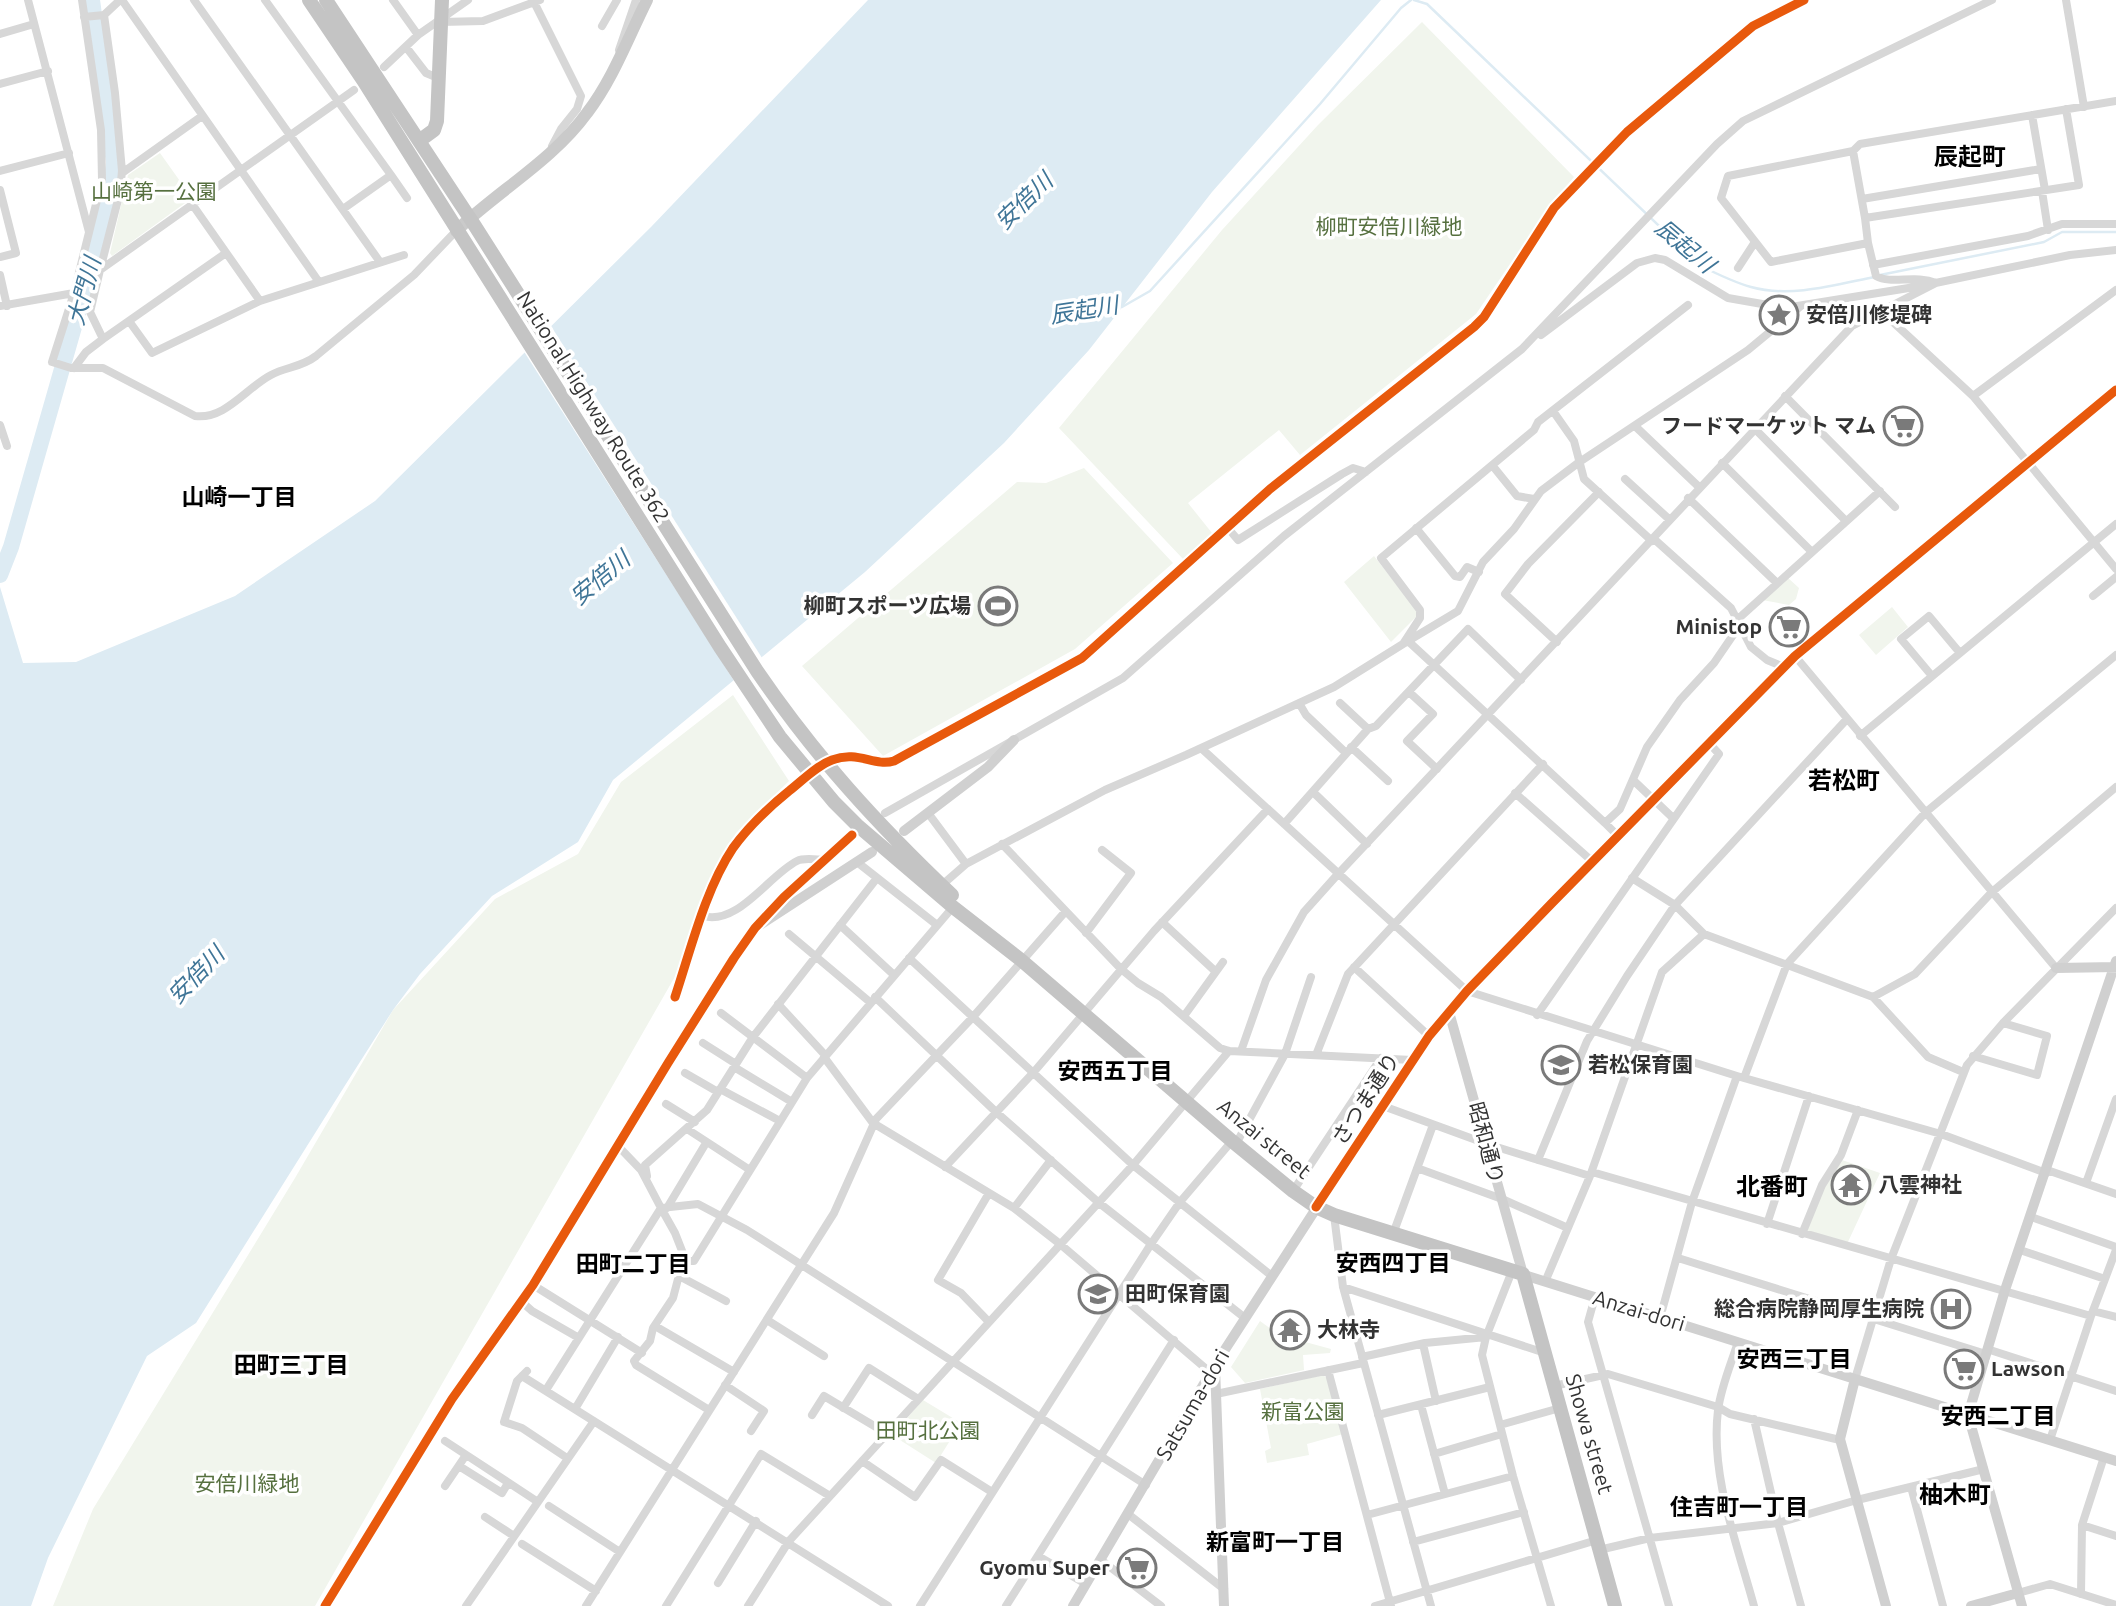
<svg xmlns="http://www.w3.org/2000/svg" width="2116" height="1606" font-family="Ubuntu,'Noto Sans JP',sans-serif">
<rect width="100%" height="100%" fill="#fff"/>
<path fill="#f1f5ed" d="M 1422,22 L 1574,177 L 1544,214 L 1476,314 L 1300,455 L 1279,430 L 1188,503 L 1212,533 L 1184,560 L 1059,428 L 1222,230 L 1318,125 Z
M 160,153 L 192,198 L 112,256 L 110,253 L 128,175 Z
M 1084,468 L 1173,563 L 1075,649 L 883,756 L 802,666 L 1017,482 L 1046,483 Z
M 1374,556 L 1417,611 L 1416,617 L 1391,642 L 1344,582 Z
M 1787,577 L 1799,588 L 1796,599 L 1789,605 L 1762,600 Z
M 1892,607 L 1908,627 L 1876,655 L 1859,635 Z
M 733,695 L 789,781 L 736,833 L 699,912 L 681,966 L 315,1606 L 53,1606 L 93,1509 L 295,1178 L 393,1010 L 495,899 L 578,854 L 621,782 Z
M 1842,1160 L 1880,1173 L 1847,1244 L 1804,1233 L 1824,1187 Z
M 1260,1321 L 1271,1329 L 1275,1324 L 1277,1325 L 1274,1337 L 1297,1343 L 1298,1340 L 1331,1349 L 1330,1353 L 1303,1355 L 1304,1370 L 1245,1383 L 1231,1367 Z
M 1323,1375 L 1328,1379 L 1343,1434 L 1307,1444 L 1309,1455 L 1267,1463 L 1265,1451 L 1271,1448 L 1260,1389 Z
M 923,1400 L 961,1423 L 936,1463 L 892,1435 Z"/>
<path fill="#ddebf3" d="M 868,0 L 1381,0 L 1212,192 L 1089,350 L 1004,443 L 865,572 L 613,780 L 578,842 L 492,896 L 420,974 L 393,1010 L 344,1087 L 196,1323 L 147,1356 L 48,1558 L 31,1606 L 0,1606 L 0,587 L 23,663 L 76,662 L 235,596 L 375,501 L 651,227 Z"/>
<path fill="#fff" d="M 549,323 L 764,661 L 736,684 L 523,350 Z"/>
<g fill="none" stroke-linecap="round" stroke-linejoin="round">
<path stroke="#ddebf3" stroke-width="2.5" d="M 1414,0 L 1427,4 L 1701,266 C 1717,274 1733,282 1751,287 C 1790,298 1835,285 1874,277
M 1880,275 L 2044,242 L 2062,232 L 2116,232
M 1122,307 L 1150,291 L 1320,104 L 1401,8 L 1411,0"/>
<path stroke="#ddebf3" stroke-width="16" d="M 0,575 L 11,547 L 88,278 L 110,190 L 114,163 L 92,0"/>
<path stroke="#d7d7d7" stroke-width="8" d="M 28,0 L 89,232
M 82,0 L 101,130 L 102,180 L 74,293 L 52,362 L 71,368 L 103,368 L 195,416 C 225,420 246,388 271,375 C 286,367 302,367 316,356 L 414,275 L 456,231
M 122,0 L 319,282
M 194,0 L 380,262
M 265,0 L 391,175 L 343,209
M 393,0 L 418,35
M 533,0 L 581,96 L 577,109 L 561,129 L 552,146
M 2066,0 L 2084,107
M 84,17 L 104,15 L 120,0
M 441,22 L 483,21 L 540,0
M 602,26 L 617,0
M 0,34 L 34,24
M 406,47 L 426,73 L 438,78
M 619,50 L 636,0
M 384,67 L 418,35 L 468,0
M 0,84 L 48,71
M 2066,109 L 2079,185 L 1865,218 L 1868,243 L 1771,262 L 1721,198 L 1728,176 L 1853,151 L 1860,144 L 2116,101
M 2032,115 L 2045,190
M 1853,151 L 1865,218
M 0,171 L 69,153
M 122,173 L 202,116
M 391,175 L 407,198
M 0,190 L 16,253 L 0,257
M 2042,191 L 2048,230
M 1862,199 L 2041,169
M 192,204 L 260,301
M 1873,265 L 2028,236 L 2062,224 L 2116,224
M 1738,268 L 1755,242
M 100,270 L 120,192 L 122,171 L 115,93 L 104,15
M 0,275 L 7,306
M 1688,305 L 1538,422 L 1534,430 L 1381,558 L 1420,610 L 1420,618 L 1403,644 L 1458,611 L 1483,562 L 1514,529 L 1541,491 L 1578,463 L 1748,350 L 1801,306
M 0,306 L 74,293
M 1881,311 L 1973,396 L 2116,569
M 129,321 L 152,353 L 260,301 L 404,255
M 1541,335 L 1637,263 L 1655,258 L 1665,260 L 1728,298 L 1785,308 L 1921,286 L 2070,255 L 2116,250
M 103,339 L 226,253
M 74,368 L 86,352 L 103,339 L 90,312 L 100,270 L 354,90
M 1785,396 L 1895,507
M 1973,396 L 2116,290
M 1553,411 L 1574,441 L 1584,479 L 1652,541
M 0,425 L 7,446
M 1635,426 L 1699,487
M 1755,429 L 1846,521
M 1722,463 L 1812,552
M 1492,465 L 1517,496 L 1534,499
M 1625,479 L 1670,520
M 1688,498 L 1777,583
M 1227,527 L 1238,540 L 1342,474 L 1353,468 L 1366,472
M 1416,528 L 1455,576 L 1460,577 L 1467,567 L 1479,572
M 1654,539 L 1731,608 L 1751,647 L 1767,660 L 1784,667
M 2093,596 L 2116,577
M 1738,619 L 1880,491
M 1408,641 L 1605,823
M 1557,642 L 1505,594 L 1528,564 L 1599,492
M 1795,656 L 2056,968
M 1932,676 L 1901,639 L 1929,616 L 1960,653
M 1409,692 L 1433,714 L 1407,741 L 1437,769
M 1299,703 L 1306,715 L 1346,753
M 1340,703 L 1368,729
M 1860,736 L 2116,524
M 1351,747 L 1388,781
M 1201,748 L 1467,991 L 1737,1076 L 1941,1134 L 2046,1173
M 1633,780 L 1673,818
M 1313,792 L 1367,844
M 1515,793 L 1593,862
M 885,813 L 1123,678 L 1284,536 L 1522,349 L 1717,144 L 1743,121 L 1992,0
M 928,813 L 966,864
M 1284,824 L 1368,729 L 1376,726 L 1468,629 L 1521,680
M 1618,836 L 1605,823 L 1620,809 L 1647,747 L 1680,700 L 1714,663 L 1740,625
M 1002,844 L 1121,969 L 1138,983 L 1161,997 L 1220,1048 L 1229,1051 L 1412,1060
M 857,862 L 937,925
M 1632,878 L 1675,905 L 1704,934
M 942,885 L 966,864 L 1105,790 L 1186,755 L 1334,687 L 1403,644
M 703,916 C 738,926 769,875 797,861 C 805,857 817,860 825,860
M 1162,922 L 1215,971
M 840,925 L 894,975
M 1086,933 L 1131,873 L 1102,850
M 789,934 L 871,1003
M 909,958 L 1133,1165 L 1272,1276
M 1354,967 L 1429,1036
M 675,997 C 691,949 705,890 733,848 C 749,826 768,808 789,791 C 802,781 816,766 832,760 C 858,750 874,767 894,761 L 1082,658 L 1270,489 L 1474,327 L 1484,317 L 1554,208 L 1627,132 L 1753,26 L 1804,0
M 875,997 L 996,1112 L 1098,1202 L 1245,1318
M 1873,997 L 1915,974 L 1992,892 L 2116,787
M 778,1004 L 825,1055
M 721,1013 L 807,1078
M 1537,1015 L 1719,754 L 1709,743
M 1184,1016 L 1223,962
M 703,1043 L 736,1064
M 1241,1051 L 1266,980 L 1304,912 L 1338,874 L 1852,326 L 1936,283 C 1915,274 1892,285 1876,276 L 1868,243
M 1316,1055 L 1348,974 L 1543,764
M 1973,1056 L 2037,1075 L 2047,1036 L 2003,1023
M 824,1057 L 873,1123 L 1014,1208 L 1060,1244 L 1211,1373
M 734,1067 L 792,1102
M 685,1073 L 718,1092
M 1744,1078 L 1787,964 L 1926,812 L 2116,655
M 720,1089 L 780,1121
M 666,1104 L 695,1122
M 1383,1106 L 1487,1144 L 1590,1176
M 687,1129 L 750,1170
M 1236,1144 L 1285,1054 L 1311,977
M 618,1146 L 641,1170 L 661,1208 L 698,1204 L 747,1230 L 1146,1485
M 1538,1160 L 1587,1041 L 1627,976 L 1675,905 L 1847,719
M 945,1167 L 1033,1073 L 1154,931 L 1268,809
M 1417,1168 L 1502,1199 L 1568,1228
M 2047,1170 L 2116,1194
M 1592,1172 L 2091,1316
M 647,1176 L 645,1165 L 707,1110 L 753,1037 L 877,878
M 2086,1183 L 2116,1099
M 1293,1191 L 1381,1058
M 667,1208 L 706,1143
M 1014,1208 L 1051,1160
M 1334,1215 L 1343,1287 L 1431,1606
M 2031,1217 L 2116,1247
M 1767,1224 L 1809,1096
M 1393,1234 L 1433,1125
M 1802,1234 L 1822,1185 L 1841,1155 L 1858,1110
M 2020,1250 L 2105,1279
M 1678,1258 L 1986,1354
M 686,1261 L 694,1261 L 807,1078 L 953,907
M 1512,1271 L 1486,1337 L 1482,1355 L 1513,1476 L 1551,1606
M 679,1276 L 726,1301
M 1545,1282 L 1590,1176 L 1662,972 L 1704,934 L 1873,997 L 1928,1057 L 1963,1072
M 533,1285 L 642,1353
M 1343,1287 L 1545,1353
M 1595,1297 L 1588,1322 L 1669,1606
M 522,1302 L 532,1311 L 579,1338
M 2093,1311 L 2116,1317
M 1660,1318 L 1692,1202 L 1737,1076
M 767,1320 L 824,1356
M 988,1321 L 961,1293 L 938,1280 L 989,1193
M 655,1326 L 734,1372
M 1738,1342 C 1731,1364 1721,1387 1718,1410 C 1710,1476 1737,1543 1754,1606
M 1423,1344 L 1436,1401
M 1987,1349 L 2116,1391
M 1362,1357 L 1425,1343 L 1486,1337
M 1328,1370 L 1391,1606
M 527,1371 L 517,1381 L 504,1422 L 522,1428 L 567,1458
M 522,1376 L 888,1606
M 1855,1379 L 1891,1259 L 1967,1065 L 2003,1023 L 2116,908
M 725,1385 L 764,1411 L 751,1431
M 1554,1386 L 1608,1374 L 1718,1407 L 1730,1414 L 1840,1440
M 546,1390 L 661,1208 L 675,1233 L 686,1261 L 678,1279 L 673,1298 L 653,1328 L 650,1341 L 634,1361 L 636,1365 L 709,1410
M 1216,1394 L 1363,1363
M 1421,1405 L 1445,1494
M 843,1408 L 869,1368 L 918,1399
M 575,1409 L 618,1337
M 812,1415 L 824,1396 L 886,1433
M 1378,1415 L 1490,1387
M 1754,1419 L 1778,1523 L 1801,1606
M 1500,1425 L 1560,1408
M 2050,1440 L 2091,1316 L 2116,1250
M 445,1441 L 538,1502
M 1434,1454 L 1502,1434
M 862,1461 L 915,1497 L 941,1460 L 992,1492
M 459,1466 L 502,1493 L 508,1483
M 445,1486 L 466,1455
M 1911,1487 L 1943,1606
M 549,1506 L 620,1552
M 1128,1514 L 1224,1589
M 1367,1515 L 1513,1476
M 485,1517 L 514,1536
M 2082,1525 L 2116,1536
M 1413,1542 L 1524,1512
M 522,1544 L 596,1591
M 1599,1550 L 1650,1538 L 1778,1523 L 1857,1500 L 1984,1469
M 1038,1556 L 1086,1584
M 1101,1560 L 1161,1606
M 718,1583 L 756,1521
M 2018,1593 L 2050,1584 L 2116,1605
M 2081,1594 L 2082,1525 L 2104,1457
M 325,1606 L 452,1399 L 533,1285 L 668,1063 L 734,958 L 755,928 L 784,897 L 852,835
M 466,1606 L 594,1421
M 586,1606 L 834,1213 L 876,1119 L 973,1017 L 1065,912
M 666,1606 L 761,1454 L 830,1496
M 748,1606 L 789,1541 L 1133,1165 L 1229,1051
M 920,1606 L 1151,1244 L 1180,1202 L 1232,1141
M 1006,1606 L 1174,1340
M 1375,1606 L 1597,1540"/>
<path stroke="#d0d0d0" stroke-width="10" d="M 904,831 L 988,767 L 1014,740
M 755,928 L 872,852
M 2056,968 L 2116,967
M 1449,1012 L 1523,1274
M 1518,1273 L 2116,1461
M 1215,1367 L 1224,1606
M 1855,1379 L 1840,1439 L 1886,1606
M 1073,1606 L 1215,1365 L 1412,1060 L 1449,1012 L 1552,903 L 1795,656 L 2116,390
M 1971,1606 L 2018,1593
M 2022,1606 L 1968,1415 L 2005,1290 L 2116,961"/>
<path stroke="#cacaca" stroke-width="12" d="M 456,231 C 499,190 552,161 587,113 C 613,79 628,38 647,0"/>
<path stroke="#c4c4c4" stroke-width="14" d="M 309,0 L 363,80 L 720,647 L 780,737 L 834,802 L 857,825 L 953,907 L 1021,960 L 1232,1141 L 1293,1191 L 1316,1207 L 1334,1215 L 1523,1274 L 1615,1606
M 326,0 L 475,226 L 757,671 C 815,756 877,824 952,895
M 419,141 L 434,130 L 437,121 L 442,0"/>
<defs>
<path id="cycleway" d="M 675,997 C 691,949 705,890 733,848 C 749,826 768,808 789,791 C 802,781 816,766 832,760 C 858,750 874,767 894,761 L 1082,658 L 1270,489 L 1474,327 L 1484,317 L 1554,208 L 1627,132 L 1753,26 L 1804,0
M 1316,1207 L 1429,1036 L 1467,991 L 1552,903 L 1795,656 L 2116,390
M 325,1606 L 452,1399 L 533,1285 L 668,1063 L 734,958 L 755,928 L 784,897 L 852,835"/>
</defs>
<use href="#cycleway" stroke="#fff" stroke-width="13"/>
<use href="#cycleway" stroke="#e8590c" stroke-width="9"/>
</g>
<defs>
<symbol id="sight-ring" viewBox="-11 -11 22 22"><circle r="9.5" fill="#fff" stroke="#7a7a7a" stroke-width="1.5"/><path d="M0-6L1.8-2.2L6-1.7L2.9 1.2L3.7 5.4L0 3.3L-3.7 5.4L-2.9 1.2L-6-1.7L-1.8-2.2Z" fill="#7a7a7a"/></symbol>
<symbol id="supermarket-ring" viewBox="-11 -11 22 22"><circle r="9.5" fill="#fff" stroke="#7a7a7a" stroke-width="1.5"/><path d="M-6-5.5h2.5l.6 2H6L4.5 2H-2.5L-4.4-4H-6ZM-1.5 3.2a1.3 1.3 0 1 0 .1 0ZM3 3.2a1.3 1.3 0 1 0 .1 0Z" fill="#7a7a7a"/></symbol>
<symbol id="stadium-ring" viewBox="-11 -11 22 22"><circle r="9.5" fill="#fff" stroke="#7a7a7a" stroke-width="1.5"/><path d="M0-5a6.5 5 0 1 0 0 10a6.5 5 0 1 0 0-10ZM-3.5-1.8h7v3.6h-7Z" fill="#7a7a7a"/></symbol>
<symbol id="school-ring" viewBox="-11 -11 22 22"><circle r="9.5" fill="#fff" stroke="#7a7a7a" stroke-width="1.5"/><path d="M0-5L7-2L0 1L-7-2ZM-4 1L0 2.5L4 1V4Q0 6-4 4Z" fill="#7a7a7a"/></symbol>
<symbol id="temple-ring" viewBox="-11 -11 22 22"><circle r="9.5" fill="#fff" stroke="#7a7a7a" stroke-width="1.5"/><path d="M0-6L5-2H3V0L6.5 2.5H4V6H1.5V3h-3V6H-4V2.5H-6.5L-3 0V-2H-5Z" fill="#7a7a7a"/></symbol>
<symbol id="hospital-ring" viewBox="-11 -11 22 22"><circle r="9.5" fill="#fff" stroke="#7a7a7a" stroke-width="1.5"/><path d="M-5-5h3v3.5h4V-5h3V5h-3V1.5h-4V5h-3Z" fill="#7a7a7a"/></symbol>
</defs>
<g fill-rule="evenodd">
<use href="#sight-ring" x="1757" y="293" width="44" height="44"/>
<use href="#supermarket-ring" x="1881" y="404" width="44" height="44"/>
<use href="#stadium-ring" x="976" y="584" width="44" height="44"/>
<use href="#supermarket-ring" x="1767" y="605" width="44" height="44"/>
<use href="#school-ring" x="1539" y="1043" width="44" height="44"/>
<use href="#temple-ring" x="1829" y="1163" width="44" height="44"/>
<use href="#school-ring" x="1076" y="1272" width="44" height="44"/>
<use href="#hospital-ring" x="1929" y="1287" width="44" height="44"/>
<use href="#temple-ring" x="1268" y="1308" width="44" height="44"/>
<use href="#supermarket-ring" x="1942" y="1347" width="44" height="44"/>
<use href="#supermarket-ring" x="1115" y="1546" width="44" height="44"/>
</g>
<g text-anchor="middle" stroke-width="7" stroke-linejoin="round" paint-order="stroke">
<g font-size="21" fill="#56703f" stroke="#fff">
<text x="154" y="199">山崎第一公園</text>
<text x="1389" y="234">柳町安倍川緑地</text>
<text x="1303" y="1419">新富公園</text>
<text x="928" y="1438">田町北公園</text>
<text x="247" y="1491">安倍川緑地</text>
</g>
<g font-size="21" font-weight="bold" fill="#333" stroke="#fff" text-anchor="start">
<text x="1806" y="322">安倍川修堤碑</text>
<text x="1876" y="433" text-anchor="end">フードマーケット マム</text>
<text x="971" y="613" text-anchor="end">柳町スポーツ広場</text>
<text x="1762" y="634" text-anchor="end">Ministop</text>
<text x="1588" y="1072">若松保育園</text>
<text x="1878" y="1192">八雲神社</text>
<text x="1125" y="1301">田町保育園</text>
<text x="1924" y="1316" text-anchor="end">総合病院静岡厚生病院</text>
<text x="1317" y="1337">大林寺</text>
<text x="1991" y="1376">Lawson</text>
<text x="1110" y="1575" text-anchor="end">Gyomu Super</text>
</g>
<g font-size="21" fill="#333" stroke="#fff">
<text transform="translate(593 407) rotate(58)" y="7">National Highway Route 362</text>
<text transform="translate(1366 1099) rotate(-57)" y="7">さつま通り</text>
<text transform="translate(1264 1139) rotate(39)" y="7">Anzai street</text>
<text transform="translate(1486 1143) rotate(75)" y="7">昭和通り</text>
<text transform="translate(1639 1311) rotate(17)" y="7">Anzai-dori</text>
<text transform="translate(1193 1405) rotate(-60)" y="7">Satsuma-dori</text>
<text transform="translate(1589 1434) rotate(74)" y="7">Showa street</text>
</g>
<g font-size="23" font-style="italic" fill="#3f7597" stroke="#fff">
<text transform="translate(1024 201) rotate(-44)" y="8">安倍川</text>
<text transform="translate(1685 246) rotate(40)" y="8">辰起川</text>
<text transform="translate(84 291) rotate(-75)" y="8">大門川</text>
<text transform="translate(1084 310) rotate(-9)" y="8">辰起川</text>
<text transform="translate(600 578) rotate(-40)" y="8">安倍川</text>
<text transform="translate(196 975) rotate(-46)" y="8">安倍川</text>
</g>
<g font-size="23" font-weight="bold" fill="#000" stroke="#fff">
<text x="239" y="505">山崎一丁目</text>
<text x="1115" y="1079">安西五丁目</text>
<text x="1393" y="1271">安西四丁目</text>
<text x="633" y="1272">田町二丁目</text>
<text x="1794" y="1367">安西三丁目</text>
<text x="291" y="1373">田町三丁目</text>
<text x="1998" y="1424">安西二丁目</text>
<text x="1739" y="1515">住吉町一丁目</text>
<text x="1275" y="1550">新富町一丁目</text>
</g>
<g font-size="24" font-weight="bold" fill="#000" stroke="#fff">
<text x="1970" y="165">辰起町</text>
<text x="1844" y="789">若松町</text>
<text x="1772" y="1195">北番町</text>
<text x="1955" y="1503">柚木町</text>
</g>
</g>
</svg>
